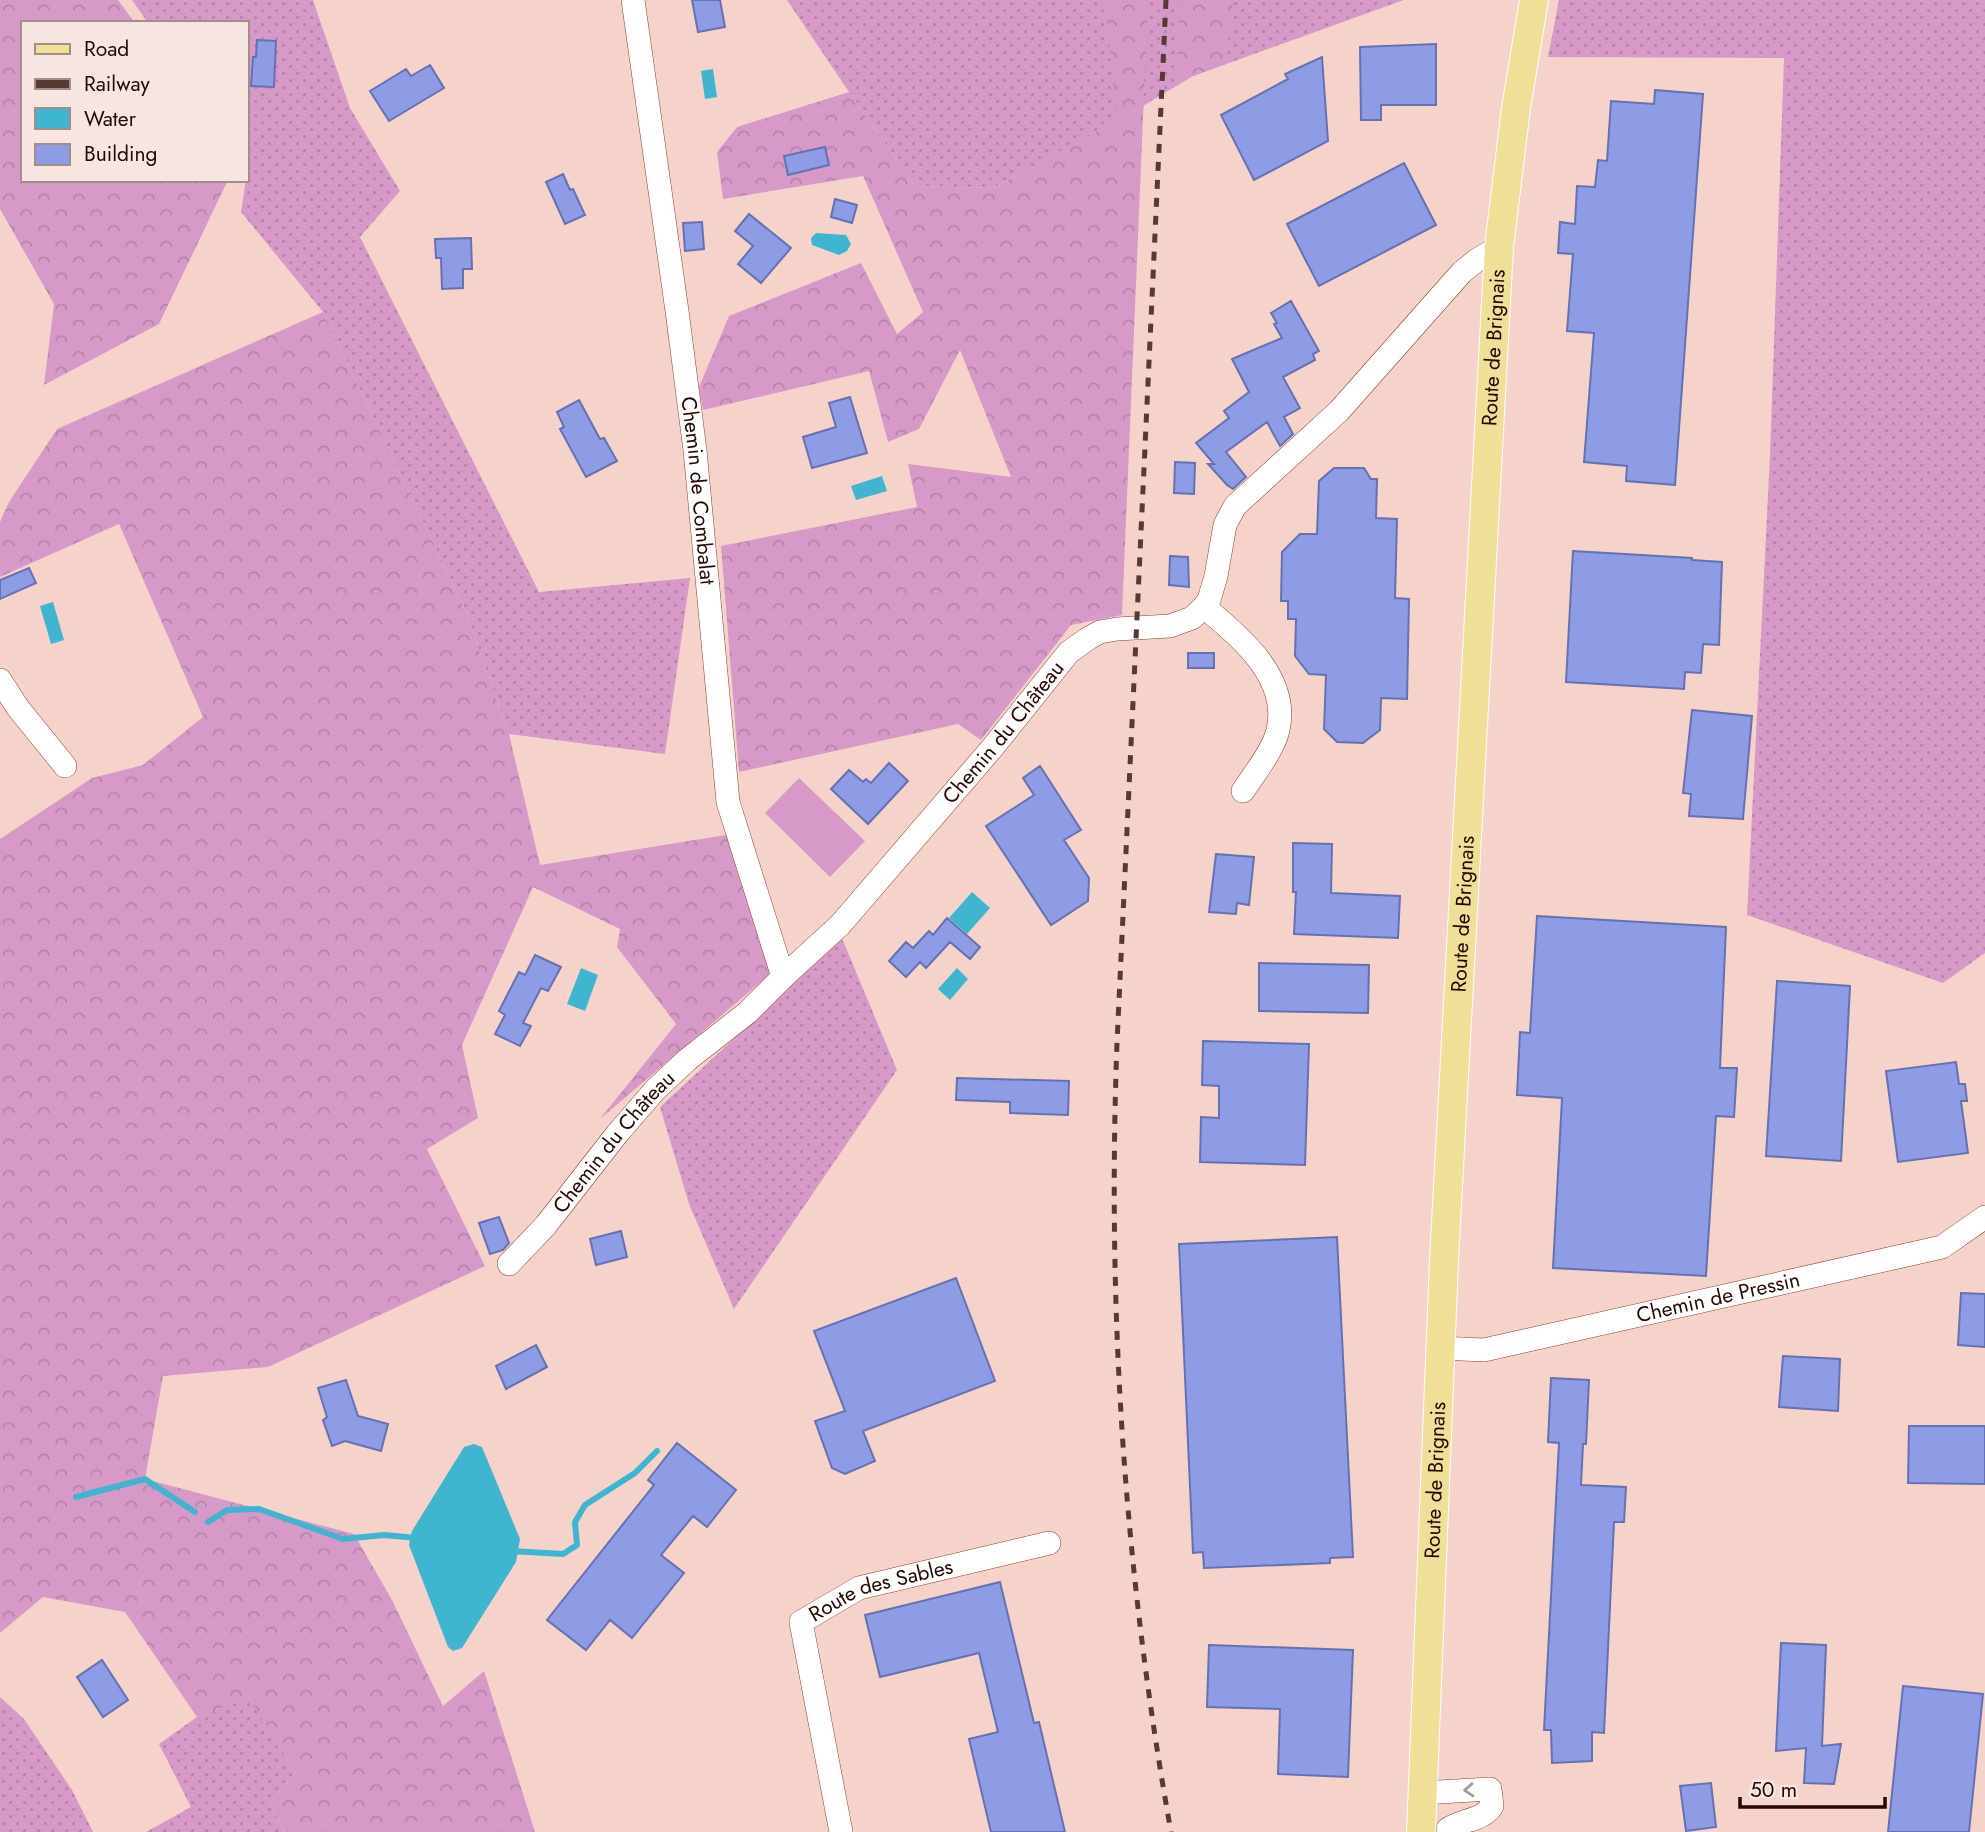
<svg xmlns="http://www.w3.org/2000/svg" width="1985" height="1832" font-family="Jost,sans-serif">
<defs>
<pattern id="grass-dots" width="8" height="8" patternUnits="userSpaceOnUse" patternTransform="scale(1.75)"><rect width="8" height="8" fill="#d79ac8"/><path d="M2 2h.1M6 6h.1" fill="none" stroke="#b883aa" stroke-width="1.8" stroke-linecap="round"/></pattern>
<pattern id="forest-crowns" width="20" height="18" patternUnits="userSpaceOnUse" patternTransform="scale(1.75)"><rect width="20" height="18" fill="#d79ac8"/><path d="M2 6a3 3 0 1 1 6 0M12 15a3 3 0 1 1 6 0" fill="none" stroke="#b883aa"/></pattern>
</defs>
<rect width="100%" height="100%" fill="#f6d3ca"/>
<path fill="url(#grass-dots)" d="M 132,0 L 313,0 L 350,108 L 400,191 L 360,237 L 539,592 L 690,578 L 665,754 L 509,734 L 465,610 L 323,312 L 241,212 L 249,159 L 247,156 L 247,23 L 148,23 Z
M 787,0 L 1404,0 L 1193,76 L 1118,121 L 993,188 L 915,186 L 849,92 Z
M 1559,0 L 1985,0 L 1985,953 L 1943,983 L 1747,915 L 1770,455 L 1784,58 L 1548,57 Z
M 841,936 L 897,1070 L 734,1309 L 689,1204 L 660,1107 L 790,987 Z
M 0,1697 L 24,1719 L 72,1790 L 93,1832 L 0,1832 Z
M 249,1697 L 296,1773 L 269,1803 L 285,1832 L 146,1832 L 191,1807 L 159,1744 L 197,1717 Z"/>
<path fill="url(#forest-crowns)" d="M 0,0 L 118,0 L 135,23 L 23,23 L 23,180 L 228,180 L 159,324 L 44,385 L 54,304 L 0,209 Z
M 1105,0 L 1148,0 L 1122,615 L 1071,625 L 981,740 L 958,724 L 739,772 L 721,546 L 917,507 L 908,464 L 1011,477 L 960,350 L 919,429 L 888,442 L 869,371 L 703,410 L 699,387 L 729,316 L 861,263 L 897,334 L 923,312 L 863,176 L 723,199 L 717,152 L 737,127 L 849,92 L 915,186 L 993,188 L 1117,121 Z
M 1179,0 L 1233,0 L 1226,64 L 1193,76 L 1177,75 Z
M 323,312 L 465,610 L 509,734 L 540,865 L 732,834 L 775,970 L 600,1119 L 676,1024 L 617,947 L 620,929 L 533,887 L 462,1045 L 478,1118 L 427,1149 L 485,1266 L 268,1367 L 163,1376 L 145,1479 L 354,1534 L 392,1600 L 443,1706 L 484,1671 L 535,1832 L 285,1832 L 269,1803 L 296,1773 L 249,1698 L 197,1717 L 125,1612 L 43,1597 L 0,1633 L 0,839 L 92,778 L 143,765 L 203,717 L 119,524 L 0,577 L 0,522 L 9,502 L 57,429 Z"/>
<path fill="#d79ac8" d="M 799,778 L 865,841 L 830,877 L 765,813 Z"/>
<path fill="#40b5d0" d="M 713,69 L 717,97 L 705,99 L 701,71 Z
M 816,233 L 846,235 L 851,244 L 847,251 L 839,255 L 812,245 L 811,238 Z
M 882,476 L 887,491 L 856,500 L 851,486 Z
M 53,602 L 64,640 L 51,644 L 40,606 Z
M 972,892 L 990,908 L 967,934 L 949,918 Z
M 581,968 L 598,975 L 585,1011 L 567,1004 Z
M 957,968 L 968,979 L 950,1000 L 938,989 Z
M 474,1444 L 482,1447 L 520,1539 L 516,1562 L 462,1648 L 453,1651 L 448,1647 L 409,1545 L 412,1531 L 464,1447 Z"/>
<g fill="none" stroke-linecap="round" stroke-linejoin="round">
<path stroke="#40b5d0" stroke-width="6" d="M 76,1497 L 145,1479 L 195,1512
M 208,1522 L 227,1510 L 259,1509 L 343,1539 L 384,1535 L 417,1538
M 511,1551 L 563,1554 L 577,1545 L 575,1522 L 585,1505 L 635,1473 L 657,1451"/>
</g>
<path fill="#8e9be5" stroke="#6671b2" stroke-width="2" d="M 692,0 L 720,0 L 725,27 L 698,32 Z
M 257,40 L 276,41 L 274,87 L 251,86 L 253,57 L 256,57 Z
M 1436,44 L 1436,105 L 1381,105 L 1381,120 L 1361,120 L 1360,47 Z
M 1322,57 L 1328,141 L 1254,180 L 1221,115 L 1288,79 L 1285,74 Z
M 430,65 L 444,88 L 389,121 L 370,91 L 406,69 L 411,76 Z
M 1655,90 L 1703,94 L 1675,485 L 1626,481 L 1627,466 L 1584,462 L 1594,333 L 1567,331 L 1573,254 L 1558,253 L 1560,222 L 1575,224 L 1577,186 L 1595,187 L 1598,160 L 1607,161 L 1611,101 L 1654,104 Z
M 825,147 L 829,165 L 788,175 L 784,156 Z
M 1404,163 L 1436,225 L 1319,286 L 1287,224 Z
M 563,174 L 570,190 L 573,189 L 585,215 L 565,224 L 546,182 Z
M 835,199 L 857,205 L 852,223 L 831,217 Z
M 749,214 L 791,248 L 761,283 L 738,264 L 753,246 L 735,231 Z
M 702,222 L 704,249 L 685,251 L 683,223 Z
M 471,238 L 472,269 L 463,269 L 463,288 L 442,289 L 441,258 L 436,258 L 435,239 Z
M 1291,301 L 1319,351 L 1313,354 L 1315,360 L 1283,377 L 1300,408 L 1284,417 L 1293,434 L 1280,446 L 1267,422 L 1226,452 L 1246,477 L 1233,489 L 1227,485 L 1208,464 L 1214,464 L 1196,443 L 1229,418 L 1224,411 L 1249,392 L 1232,359 L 1282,338 L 1274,324 L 1277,323 L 1271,313 Z
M 850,397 L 867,453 L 812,468 L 803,437 L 836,427 L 829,403 Z
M 579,400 L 600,439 L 604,438 L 617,461 L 586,477 L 560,429 L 564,427 L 557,412 Z
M 1175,462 L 1195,463 L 1194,494 L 1174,493 Z
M 1334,468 L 1364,468 L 1371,479 L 1377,479 L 1376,518 L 1397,519 L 1395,598 L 1409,599 L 1407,699 L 1381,698 L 1380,730 L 1363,743 L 1337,742 L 1324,729 L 1326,675 L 1309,674 L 1295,656 L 1296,619 L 1288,619 L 1288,601 L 1281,601 L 1282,552 L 1300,534 L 1317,534 L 1319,481 Z
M 1573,551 L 1692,558 L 1692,560 L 1722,562 L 1719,645 L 1703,644 L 1701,673 L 1685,672 L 1684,689 L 1566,682 Z
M 1170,556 L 1188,557 L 1189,587 L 1169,585 Z
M 29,568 L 36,583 L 0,599 L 0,580 Z
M 1188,653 L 1214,653 L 1214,668 L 1188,668 Z
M 1692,710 L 1752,716 L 1743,819 L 1689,816 L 1691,794 L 1683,793 Z
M 889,763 L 908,781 L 868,824 L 831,789 L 849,770 L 863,782 L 866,779 L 871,783 Z
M 1040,766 L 1081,830 L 1064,840 L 1089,878 L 1088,901 L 1051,925 L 986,826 L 1034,795 L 1023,778 Z
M 1293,843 L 1332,844 L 1331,893 L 1400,896 L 1398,938 L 1294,934 L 1296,892 L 1293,892 Z
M 1216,854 L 1254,857 L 1249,905 L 1237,903 L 1236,914 L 1209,912 Z
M 1537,916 L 1726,927 L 1720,1068 L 1737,1068 L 1734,1117 L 1716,1116 L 1706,1276 L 1553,1268 L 1562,1098 L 1517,1095 L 1520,1032 L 1530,1033 Z
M 947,918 L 980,947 L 970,959 L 950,942 L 926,968 L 920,962 L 906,977 L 889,961 L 906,942 L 913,948 L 929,931 L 933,935 Z
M 535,955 L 561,967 L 548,991 L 541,988 L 523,1023 L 531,1026 L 520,1046 L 495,1034 L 505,1015 L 499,1011 L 519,972 L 525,975 Z
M 1259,963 L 1369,965 L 1368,1013 L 1259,1011 Z
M 1777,981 L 1850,986 L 1841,1161 L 1766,1156 Z
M 1203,1041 L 1309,1044 L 1305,1165 L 1200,1162 L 1201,1117 L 1219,1118 L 1219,1086 L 1202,1085 Z
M 1956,1062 L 1959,1084 L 1965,1084 L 1967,1101 L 1961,1101 L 1968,1153 L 1898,1162 L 1886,1071 Z
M 957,1078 L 1069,1081 L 1068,1115 L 1010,1113 L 1010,1102 L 956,1100 Z
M 499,1217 L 509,1243 L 503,1250 L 490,1254 L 479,1223 Z
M 621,1231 L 627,1257 L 596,1265 L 590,1239 Z
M 1337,1237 L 1353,1557 L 1330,1558 L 1330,1563 L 1204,1568 L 1203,1552 L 1193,1553 L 1179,1244 Z
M 956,1278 L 995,1381 L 863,1431 L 875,1461 L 845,1474 L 832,1468 L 815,1421 L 845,1411 L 814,1331 Z
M 1961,1293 L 1985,1294 L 1985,1347 L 1958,1345 Z
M 536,1345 L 547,1367 L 506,1389 L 496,1366 Z
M 1783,1356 L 1840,1359 L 1838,1411 L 1779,1407 Z
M 1551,1378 L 1589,1380 L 1586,1444 L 1583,1444 L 1581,1485 L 1626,1487 L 1624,1522 L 1614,1522 L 1604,1733 L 1592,1732 L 1592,1761 L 1552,1763 L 1551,1730 L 1544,1730 L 1559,1443 L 1548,1442 Z
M 346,1380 L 358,1416 L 388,1424 L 381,1451 L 345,1441 L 332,1446 L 323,1420 L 327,1417 L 318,1388 Z
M 1909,1426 L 1985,1426 L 1985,1484 L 1908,1483 Z
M 677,1443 L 736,1490 L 707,1527 L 693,1516 L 661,1555 L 684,1573 L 632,1638 L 610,1620 L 586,1650 L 547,1620 L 654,1485 L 648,1480 Z
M 1000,1582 L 1034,1723 L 1039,1722 L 1065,1832 L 991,1832 L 969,1739 L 998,1732 L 979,1653 L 880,1677 L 865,1615 Z
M 1781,1643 L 1826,1645 L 1822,1746 L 1841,1744 L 1834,1784 L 1804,1783 L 1806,1748 L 1776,1751 Z
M 1209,1645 L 1353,1650 L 1348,1777 L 1278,1774 L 1280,1709 L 1207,1707 Z
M 102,1660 L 128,1700 L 103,1717 L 77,1677 Z
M 1903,1686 L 1983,1694 L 1969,1832 L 1888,1832 Z
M 1711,1783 L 1716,1827 L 1686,1831 L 1680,1786 Z"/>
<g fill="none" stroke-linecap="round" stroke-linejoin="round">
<defs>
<g id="minor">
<path id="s1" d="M 633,0 L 677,311 L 695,450 L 728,802 L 783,977"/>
<path d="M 1204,607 C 1240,636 1290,678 1278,730 C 1274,749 1254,774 1243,791"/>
<path d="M 0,680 L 18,708 L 65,766"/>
<path id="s2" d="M 509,1264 L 546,1225 L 617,1134 L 655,1090 L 687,1060 L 748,1012 L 783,977 L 840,925 L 993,747 L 1069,652 L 1089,638 L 1100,632 L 1117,629 L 1170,626 L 1192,618 L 1204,607 L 1209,600 L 1216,576 L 1225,525 L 1235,506 L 1339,411 L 1462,272 L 1477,260 L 1499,247"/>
<path id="s3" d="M 1440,1348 L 1484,1350 L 1942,1247 L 1985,1217"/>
<path d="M 1422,1793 L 1490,1789 L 1492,1806 C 1482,1821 1463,1819 1448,1829 L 1448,1832"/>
<path id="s4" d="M 841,1832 L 801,1622 L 859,1588 L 1049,1543"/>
</g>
<g id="major">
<path id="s5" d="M 1421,1832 L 1444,1260 L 1499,247 L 1516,108 L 1534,0"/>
</g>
</defs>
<use href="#minor" stroke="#87402e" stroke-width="24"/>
<use href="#major" stroke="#fff" stroke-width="30"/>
<use href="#minor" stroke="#fff" stroke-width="23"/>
<use href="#major" stroke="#efdf97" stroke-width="28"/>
<path stroke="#583a34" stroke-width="5" stroke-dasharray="9 9" stroke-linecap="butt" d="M 1166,0 L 1117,1043 C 1107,1308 1124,1571 1171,1832"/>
</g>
<defs><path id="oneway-chevron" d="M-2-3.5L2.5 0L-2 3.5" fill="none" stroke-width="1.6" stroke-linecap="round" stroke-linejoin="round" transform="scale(1.75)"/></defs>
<use stroke="#a79c9a" href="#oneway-chevron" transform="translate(1469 1790) rotate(176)"/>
<g text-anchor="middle" stroke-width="6" stroke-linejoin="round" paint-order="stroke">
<g font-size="21" fill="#240803" stroke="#f6e5e0">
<text dy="7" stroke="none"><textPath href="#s5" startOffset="1486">Route de Brignais</textPath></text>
<text dy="7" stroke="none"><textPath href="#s1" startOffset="495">Chemin de Combalat</textPath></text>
<text dy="7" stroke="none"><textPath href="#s2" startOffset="728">Chemin du Château</textPath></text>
<text dy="7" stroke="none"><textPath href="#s5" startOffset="919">Route de Brignais</textPath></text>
<text dy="7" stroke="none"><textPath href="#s2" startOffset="161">Chemin du Château</textPath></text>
<text dy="7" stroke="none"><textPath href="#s3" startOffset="284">Chemin de Pressin</textPath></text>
<text dy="7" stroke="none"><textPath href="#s5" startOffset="352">Route de Brignais</textPath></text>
<text dy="7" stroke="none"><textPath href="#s4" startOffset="301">Route des Sables</textPath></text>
</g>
</g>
<rect x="21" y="21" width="228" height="161" fill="#f6e5e0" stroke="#a28d88" stroke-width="2"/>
<rect x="35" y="44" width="35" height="10" fill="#efdf97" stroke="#a28d88" stroke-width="2"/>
<text x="84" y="56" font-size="21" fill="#240803">Road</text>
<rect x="35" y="79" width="35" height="10" fill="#583a34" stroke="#a28d88" stroke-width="2"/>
<text x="84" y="91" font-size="21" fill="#240803">Railway</text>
<rect x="35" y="108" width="35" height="21" fill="#40b5d0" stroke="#a28d88" stroke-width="2"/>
<text x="84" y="126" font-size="21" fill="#240803">Water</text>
<rect x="35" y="144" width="35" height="21" fill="#8e9be5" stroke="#a28d88" stroke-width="2"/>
<text x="84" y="161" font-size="21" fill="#240803">Building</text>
<path d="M1740 1797v10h145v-10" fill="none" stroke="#240803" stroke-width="3.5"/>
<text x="1750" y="1797" font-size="21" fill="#240803" stroke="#f6e5e0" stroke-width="5" paint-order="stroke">50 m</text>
</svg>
